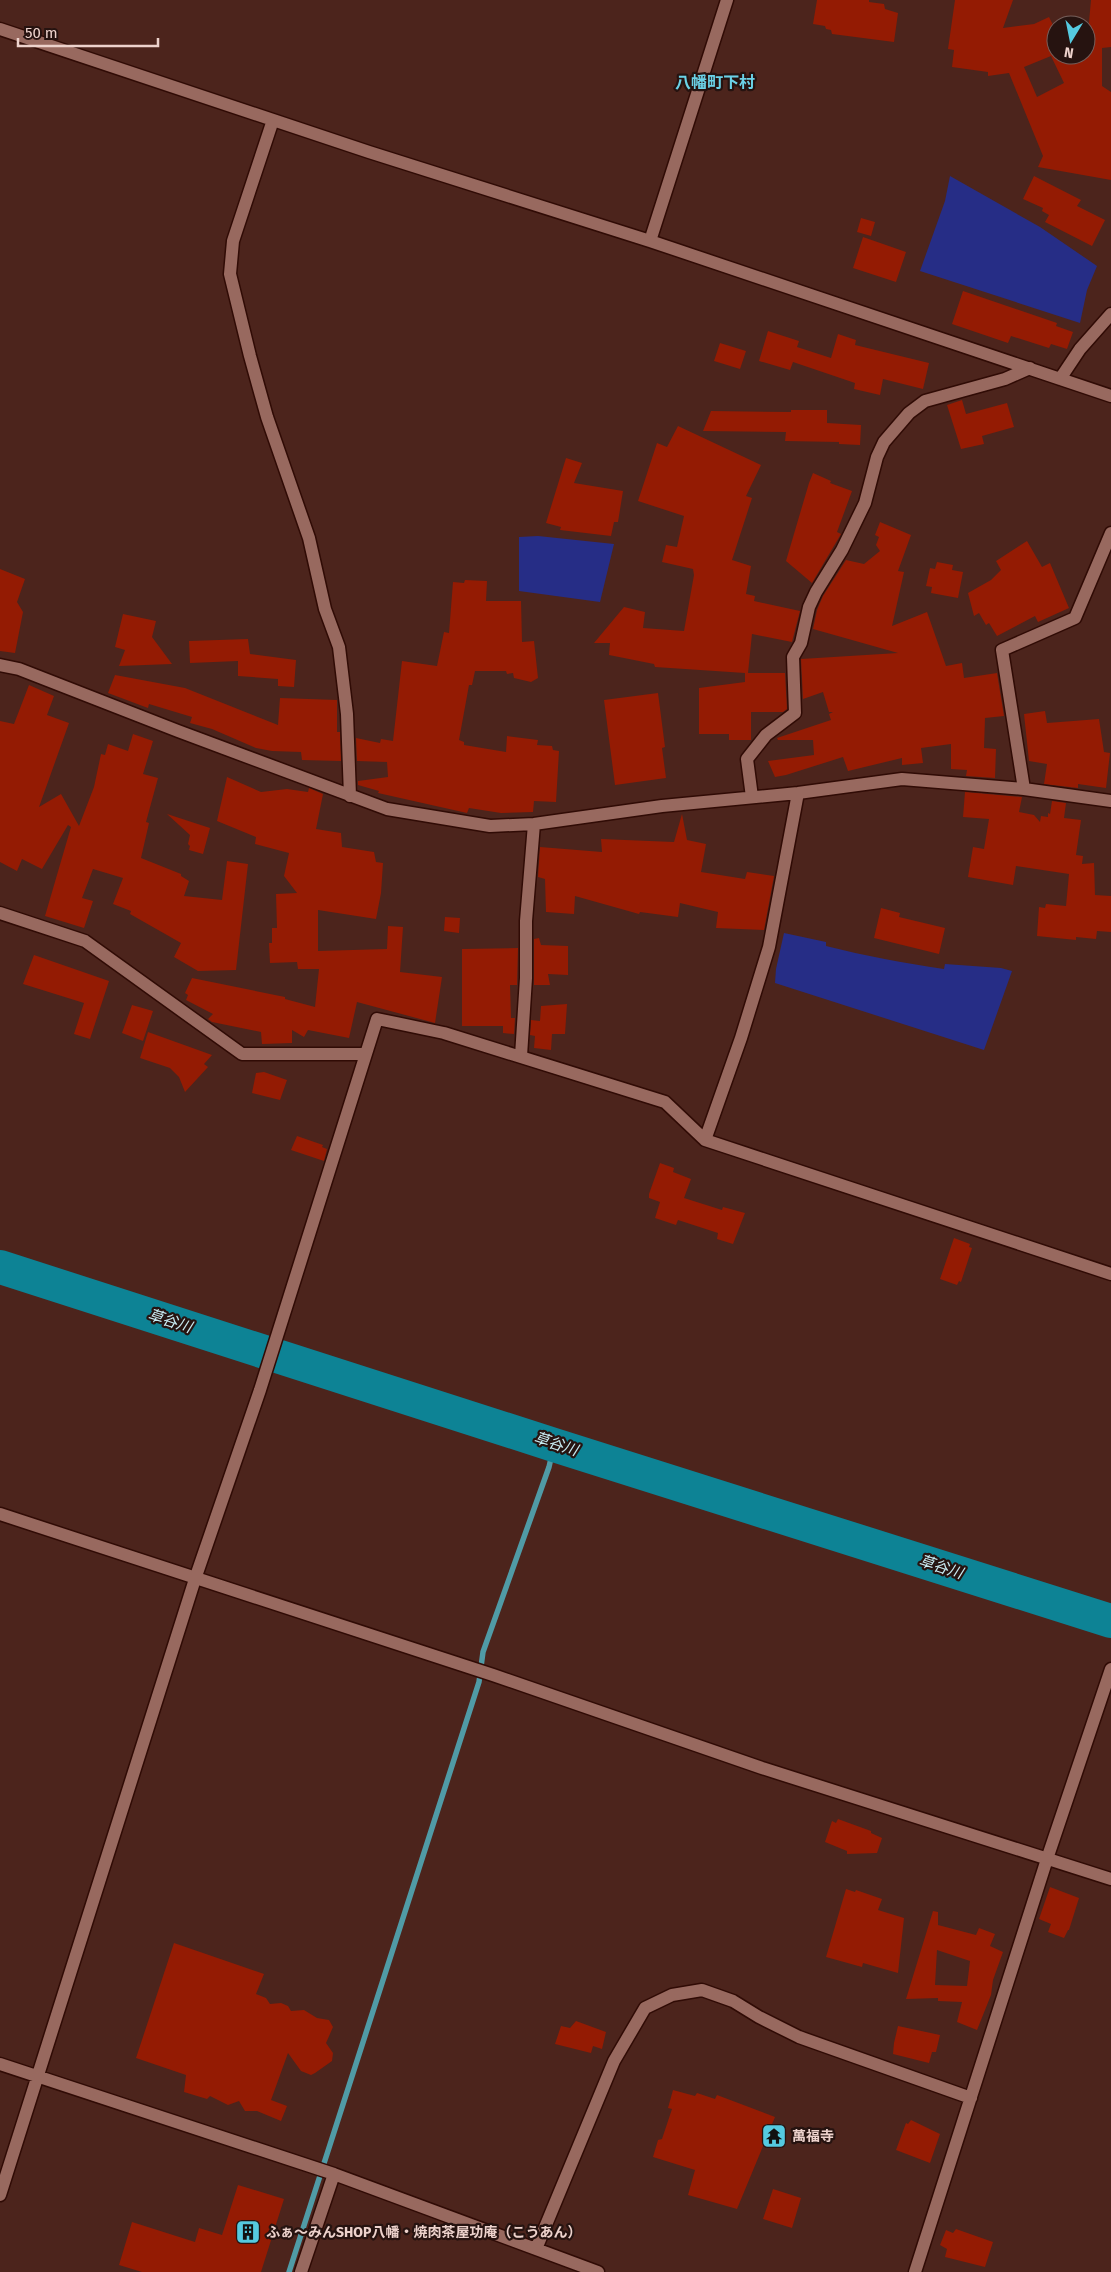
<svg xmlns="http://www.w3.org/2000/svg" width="1111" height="2272" font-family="'Fira Sans','Noto Sans JP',sans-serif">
<rect width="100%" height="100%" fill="#4c241c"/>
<path fill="#262d86" d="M 950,176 L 1040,227 L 1097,266 L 1087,290 L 1080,323 L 920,271 L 945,201 Z
M 538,536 L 614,544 L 600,602 L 519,591 L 519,537 Z
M 784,933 L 826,942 L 826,946 C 865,956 904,963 944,969 L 945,964 L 1001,968 L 1012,971 L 984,1050 L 775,983 L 776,969 Z"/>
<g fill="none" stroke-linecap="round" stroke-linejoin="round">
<path stroke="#509ba6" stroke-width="5.5" d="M 289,2272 L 479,1682 L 483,1652 L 549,1467 L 554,1445"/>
<path stroke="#0d8395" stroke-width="34" d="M 0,1267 L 554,1445 L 1111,1621"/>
</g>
<path fill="#941b03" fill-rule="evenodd" d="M 817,0 L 869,0 L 869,2 L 884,4 L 885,9 L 898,13 L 894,42 L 832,34 L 831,30 L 826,29 L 825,26 L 813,24 Z
M 955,0 L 1013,0 L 1003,28 L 1034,24 L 1049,17 L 1056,31 L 1056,53 L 1052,55 L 1086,55 L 1091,0 L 1111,0 L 1111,47 L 1102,48 L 1102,86 L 1111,92 L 1111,180 L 1038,167 L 1043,156 L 1009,73 L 988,76 L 988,72 L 952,67 L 954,50 L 948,49 ZM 1051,56 L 1064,83 L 1037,97 L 1024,67 Z
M 1034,176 L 1081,200 L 1077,206 L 1105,220 L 1092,246 L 1045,222 L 1049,215 L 1042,211 L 1043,208 L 1023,199 Z
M 861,218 L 875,222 L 871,236 L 857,232 Z
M 863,237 L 906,252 L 896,282 L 853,268 Z
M 963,291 L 1057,323 L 1056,326 L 1073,332 L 1067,349 L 1051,344 L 1049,348 L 1011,336 L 1008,343 L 952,324 Z
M 768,331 L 799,341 L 797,347 L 831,358 L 838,334 L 856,340 L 855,345 L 929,363 L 923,389 L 883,379 L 880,395 L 854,389 L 855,383 L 793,362 L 790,370 L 759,361 Z
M 720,343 L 746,351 L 740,369 L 714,361 Z
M 962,400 L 966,414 L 1007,403 L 1014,427 L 982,436 L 984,444 L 961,449 L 947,405 Z
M 791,410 L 827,410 L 827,423 L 861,425 L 860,445 L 839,444 L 839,442 L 785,441 L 786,432 L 703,431 L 711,411 L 791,412 Z
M 678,426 L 761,465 L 746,496 L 752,498 L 732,560 L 751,566 L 746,594 L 755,596 L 754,601 L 800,611 L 792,642 L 752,634 L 748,673 L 785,673 L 787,709 L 783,712 L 751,712 L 751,740 L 729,740 L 729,734 L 699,734 L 699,688 L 745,682 L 745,673 L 655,667 L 654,664 L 609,655 L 610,643 L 594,643 L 624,607 L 645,612 L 643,628 L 684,631 L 694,575 L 693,569 L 662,562 L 666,545 L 677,547 L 684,516 L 638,501 L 657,443 L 667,447 Z
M 566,458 L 582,463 L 574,483 L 623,491 L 618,522 L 614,522 L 611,536 L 560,530 L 561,527 L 546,523 Z
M 813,473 L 831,481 L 830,483 L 852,491 L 837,532 L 841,534 L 812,583 L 786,561 L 809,483 Z
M 880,522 L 911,535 L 898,571 L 904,572 L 892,626 L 927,612 L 946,666 L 962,663 L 964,678 L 997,673 L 1004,716 L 985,718 L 984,748 L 996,749 L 995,778 L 966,776 L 967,770 L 951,769 L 951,744 L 921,748 L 923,763 L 902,765 L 902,758 L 848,771 L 843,757 L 786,775 L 775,777 L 768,761 L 814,755 L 813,740 L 778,740 L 777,738 L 831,720 L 829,714 L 833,712 L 829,712 L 823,692 L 803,699 L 801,659 L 898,653 L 813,629 L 817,610 L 823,596 L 846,560 L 864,564 L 880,551 L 876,545 L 879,537 L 875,535 Z
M 1027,541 L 1042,567 L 1050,563 L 1069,608 L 1038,622 L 1035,616 L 997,636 L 989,623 L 986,625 L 979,613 L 974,616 L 968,593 L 991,580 L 1001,570 L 996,561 Z
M 937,562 L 953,565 L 952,570 L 963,572 L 958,598 L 931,593 L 932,587 L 926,586 L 930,568 L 935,569 Z
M 0,569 L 25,579 L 17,602 L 23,612 L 15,653 L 0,651 Z
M 465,580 L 487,581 L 486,601 L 521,601 L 522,642 L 534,641 L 538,678 L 531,682 L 514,678 L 513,673 L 507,674 L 506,671 L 475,671 L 472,685 L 469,685 L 459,740 L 464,742 L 464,745 L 506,752 L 507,736 L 538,740 L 537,745 L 552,746 L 553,750 L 559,751 L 556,802 L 534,801 L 533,812 L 501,813 L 469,808 L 467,813 L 378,793 L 379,791 L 358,785 L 358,781 L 388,777 L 387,762 L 357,761 L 356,738 L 380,743 L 381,739 L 393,741 L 402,661 L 437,666 L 444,632 L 449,633 L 453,582 L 464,583 Z
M 123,614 L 156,621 L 152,637 L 172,664 L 119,666 L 125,650 L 115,647 Z
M 248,639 L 250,654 L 296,660 L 294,687 L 278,686 L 278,679 L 238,676 L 238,661 L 190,663 L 189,641 Z
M 115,675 L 185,688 L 278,725 L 280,698 L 337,700 L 337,732 L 340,732 L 341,761 L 302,760 L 301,752 L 272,751 L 256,748 L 212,729 L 190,723 L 192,717 L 149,704 L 148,708 L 108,693 Z
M 29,685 L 54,696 L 47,715 L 69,723 L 39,807 L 61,794 L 79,826 L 94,787 L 101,754 L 105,755 L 108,744 L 128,751 L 133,734 L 153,741 L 143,774 L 158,778 L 146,822 L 149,823 L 141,858 L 181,874 L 181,876 L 189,881 L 184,896 L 222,900 L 227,861 L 248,864 L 236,970 L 198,971 L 174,957 L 181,943 L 130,914 L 131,911 L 113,904 L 123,878 L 93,869 L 82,898 L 93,901 L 84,928 L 45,916 L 71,827 L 68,825 L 42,869 L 22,859 L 17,871 L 0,862 L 0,721 L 14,724 Z
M 658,693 L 665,747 L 662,748 L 666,778 L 615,785 L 604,700 Z
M 1045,711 L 1047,723 L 1099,719 L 1104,752 L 1110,753 L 1106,788 L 1078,784 L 1078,788 L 1044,784 L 1047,764 L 1029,761 L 1024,714 Z
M 227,777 L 261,792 L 287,789 L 308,792 L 309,788 L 323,794 L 316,829 L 341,833 L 342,847 L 374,852 L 376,862 L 383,863 L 381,893 L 376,919 L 318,910 L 318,951 L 387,949 L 388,926 L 403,927 L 400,972 L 442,977 L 435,1023 L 357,1002 L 349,1038 L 308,1030 L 304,1037 L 292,1030 L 292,1043 L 262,1044 L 261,1032 L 212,1022 L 208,1019 L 213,1014 L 186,1000 L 188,995 L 185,993 L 192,978 L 285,997 L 285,999 L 315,1007 L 319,969 L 298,969 L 297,962 L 270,963 L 269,943 L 272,943 L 272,928 L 277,928 L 276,894 L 297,893 L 284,876 L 289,853 L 255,844 L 256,837 L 217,821 Z
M 965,792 L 1022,797 L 1019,812 L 1034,815 L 1040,822 L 1041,816 L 1048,817 L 1048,813 L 1050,814 L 1052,801 L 1066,803 L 1064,818 L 1081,820 L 1076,855 L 1083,856 L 1082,864 L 1094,863 L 1095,895 L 1111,896 L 1111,932 L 1097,931 L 1096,939 L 1076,937 L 1076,940 L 1037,936 L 1039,907 L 1045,908 L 1046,904 L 1066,906 L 1069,874 L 1016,866 L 1013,885 L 968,877 L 973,847 L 984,849 L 989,819 L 963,817 Z
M 167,814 L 210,828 L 203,854 L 189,850 L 190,846 L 188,844 L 190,835 Z
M 682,814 L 687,840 L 706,844 L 701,872 L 745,879 L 747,872 L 774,876 L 764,930 L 716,928 L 718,912 L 680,903 L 678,917 L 640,912 L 639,914 L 575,896 L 574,914 L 546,912 L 545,879 L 538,877 L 540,847 L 602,852 L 601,839 L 674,842 Z
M 881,908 L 900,913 L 899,917 L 945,928 L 939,954 L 874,938 Z
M 445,917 L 460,918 L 459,933 L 444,931 Z
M 539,938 L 541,945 L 568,946 L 568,975 L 548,974 L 550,985 L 534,985 L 534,939 Z
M 518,948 L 517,985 L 510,985 L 511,1018 L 515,1018 L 514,1034 L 503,1033 L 503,1026 L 462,1026 L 462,949 Z
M 34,955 L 109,981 L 90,1039 L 74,1034 L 84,1003 L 23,984 Z
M 567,1004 L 565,1034 L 552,1034 L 551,1050 L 534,1048 L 535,1036 L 530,1035 L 531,1020 L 540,1021 L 541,1006 Z
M 132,1005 L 153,1011 L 143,1041 L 122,1033 Z
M 148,1032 L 212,1055 L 204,1064 L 208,1067 L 185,1092 L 179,1077 L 170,1068 L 140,1058 Z
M 264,1072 L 287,1080 L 280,1100 L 252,1093 L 256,1073 Z
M 297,1136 L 323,1145 L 322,1147 L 327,1149 L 324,1161 L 291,1150 Z
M 660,1163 L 674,1168 L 673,1172 L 691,1179 L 684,1198 L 722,1210 L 723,1207 L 745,1213 L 733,1244 L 717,1239 L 718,1233 L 678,1220 L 676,1225 L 655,1218 L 660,1202 L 649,1198 L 649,1194 Z
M 954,1238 L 970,1244 L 969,1247 L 972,1248 L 961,1282 L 959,1281 L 957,1285 L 940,1279 Z
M 838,1819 L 871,1831 L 871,1833 L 882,1838 L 877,1853 L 847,1854 L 847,1851 L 825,1842 L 832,1821 L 836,1823 Z
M 1050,1887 L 1079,1898 L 1069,1930 L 1068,1930 L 1064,1938 L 1048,1932 L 1051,1924 L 1039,1919 Z
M 846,1889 L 855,1892 L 856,1890 L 882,1899 L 878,1910 L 904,1918 L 898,1973 L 863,1963 L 862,1967 L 826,1957 Z
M 933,1911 L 938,1912 L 938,1925 L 976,1935 L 979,1928 L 995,1934 L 990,1946 L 1003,1952 L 993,1980 L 991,1995 L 977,2030 L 957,2022 L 962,2002 L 938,2001 L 938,1998 L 906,1999 ZM 937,1950 L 970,1961 L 967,1986 L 935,1985 Z
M 174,1943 L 264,1974 L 256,1994 L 266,1998 L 270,2004 L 281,2003 L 288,2006 L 291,2011 L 304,2010 L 317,2018 L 329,2020 L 333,2027 L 326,2043 L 333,2053 L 332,2061 L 315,2073 L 311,2075 L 301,2071 L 288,2053 L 271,2100 L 287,2106 L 281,2121 L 257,2111 L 245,2111 L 239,2101 L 228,2105 L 210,2096 L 207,2099 L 184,2092 L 186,2075 L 136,2058 Z
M 576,2021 L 606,2032 L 602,2049 L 593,2046 L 591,2053 L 555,2044 L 561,2026 L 570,2028 Z
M 898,2026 L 940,2035 L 936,2052 L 932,2052 L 929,2063 L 893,2054 L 894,2043 Z
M 673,2090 L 695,2096 L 697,2093 L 715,2099 L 717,2095 L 775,2117 L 737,2209 L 688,2195 L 695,2170 L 653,2157 L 658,2140 L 662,2139 L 672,2109 L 668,2108 Z
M 911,2120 L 940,2134 L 930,2163 L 896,2150 L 906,2123 L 908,2124 Z
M 238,2185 L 284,2199 L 261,2272 L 142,2272 L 119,2265 L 132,2222 L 195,2242 L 199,2228 L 222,2235 Z
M 773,2189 L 801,2198 L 792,2228 L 763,2219 Z
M 956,2229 L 993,2242 L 985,2267 L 945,2257 L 947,2249 L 940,2245 L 946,2230 L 953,2233 Z"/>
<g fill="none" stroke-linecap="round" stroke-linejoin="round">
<defs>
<path id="minor" d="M 0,29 L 369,152 L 650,241 L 1111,396
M 273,120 L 233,241 L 230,274 L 250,356 L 267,417 L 309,538 L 325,609 L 339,647 L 347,714 L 350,796
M 650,241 L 727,0
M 1060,379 L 1080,349 L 1111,314
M 0,665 L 19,669 L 178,731 L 387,809 L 490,826 L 534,824 L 662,806 L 798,793 L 902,779 L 1024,789 L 1111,801
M 1024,789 L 1002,650 L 1075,618 L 1111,533
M 752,797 L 747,759 L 766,735 L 795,713 L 793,657 L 801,643 L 809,607 L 816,592 L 842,550 L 865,503 L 877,457 L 884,442 L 909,413 L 925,401 L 1005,379 L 1030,368
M 0,913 L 85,941 L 242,1054 L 365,1054
M 521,1056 L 526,978 L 526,921 L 534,824
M 705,1140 L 741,1038 L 769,947 L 798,793
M 0,1514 L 493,1675 L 762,1768 L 1111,1879
M 0,2064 L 334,2174 L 598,2272
M 0,2195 L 195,1579 L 260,1390 L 377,1019 L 444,1033 L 665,1102 L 705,1140 L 1111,1274
M 536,2249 L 614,2061 L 645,2008 L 672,1995 L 702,1990 L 733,2001 L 759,2017 L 799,2037 L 971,2098
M 301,2272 L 334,2174
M 915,2272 L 1047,1859 L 1111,1669"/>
</defs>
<use href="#minor" stroke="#300b05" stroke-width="15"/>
<use href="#minor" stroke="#98695f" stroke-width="12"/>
</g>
<defs>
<symbol id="temple-square" viewBox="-11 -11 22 22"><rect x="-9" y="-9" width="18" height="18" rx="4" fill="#55cae0" stroke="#261310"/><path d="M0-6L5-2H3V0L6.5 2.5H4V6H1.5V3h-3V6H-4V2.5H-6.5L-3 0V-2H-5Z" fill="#111"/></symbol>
<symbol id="building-square" viewBox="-11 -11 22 22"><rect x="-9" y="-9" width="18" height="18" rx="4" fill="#55cae0" stroke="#261310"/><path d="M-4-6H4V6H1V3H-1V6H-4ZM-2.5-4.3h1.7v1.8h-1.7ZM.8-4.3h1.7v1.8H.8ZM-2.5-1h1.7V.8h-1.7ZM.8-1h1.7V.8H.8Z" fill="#111"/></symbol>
</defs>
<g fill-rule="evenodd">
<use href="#temple-square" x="760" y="2122" width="28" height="28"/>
<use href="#building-square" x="234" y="2218" width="28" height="28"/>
</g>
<g text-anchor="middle" stroke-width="4.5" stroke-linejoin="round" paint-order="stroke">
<g font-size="14" font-weight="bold" fill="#edd2cc" stroke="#261310" text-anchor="start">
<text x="792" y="2141">萬福寺</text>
<text x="266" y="2237">ふぁ～みんSHOP八幡・焼肉茶屋功庵（こうあん）</text>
</g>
<g font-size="15" font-style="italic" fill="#c9ecf3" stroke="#261310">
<text transform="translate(170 1321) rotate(18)" y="5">草谷川</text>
<text transform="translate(556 1444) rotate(18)" y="5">草谷川</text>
<text transform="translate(941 1567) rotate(18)" y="5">草谷川</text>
</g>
<g font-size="16" font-weight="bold" fill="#6bd2e7" stroke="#261310">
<text x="715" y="88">八幡町下村</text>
</g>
</g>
<g transform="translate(1071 40) rotate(190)"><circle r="24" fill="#261310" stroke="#765f5b"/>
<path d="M0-4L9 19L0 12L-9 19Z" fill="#55cae0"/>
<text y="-8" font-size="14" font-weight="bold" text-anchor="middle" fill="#edd2cc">N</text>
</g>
<path d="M18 38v8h140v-8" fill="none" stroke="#edd2cc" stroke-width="2.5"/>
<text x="25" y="38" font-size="15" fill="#edd2cc" stroke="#261310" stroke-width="4" paint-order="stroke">50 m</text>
</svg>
